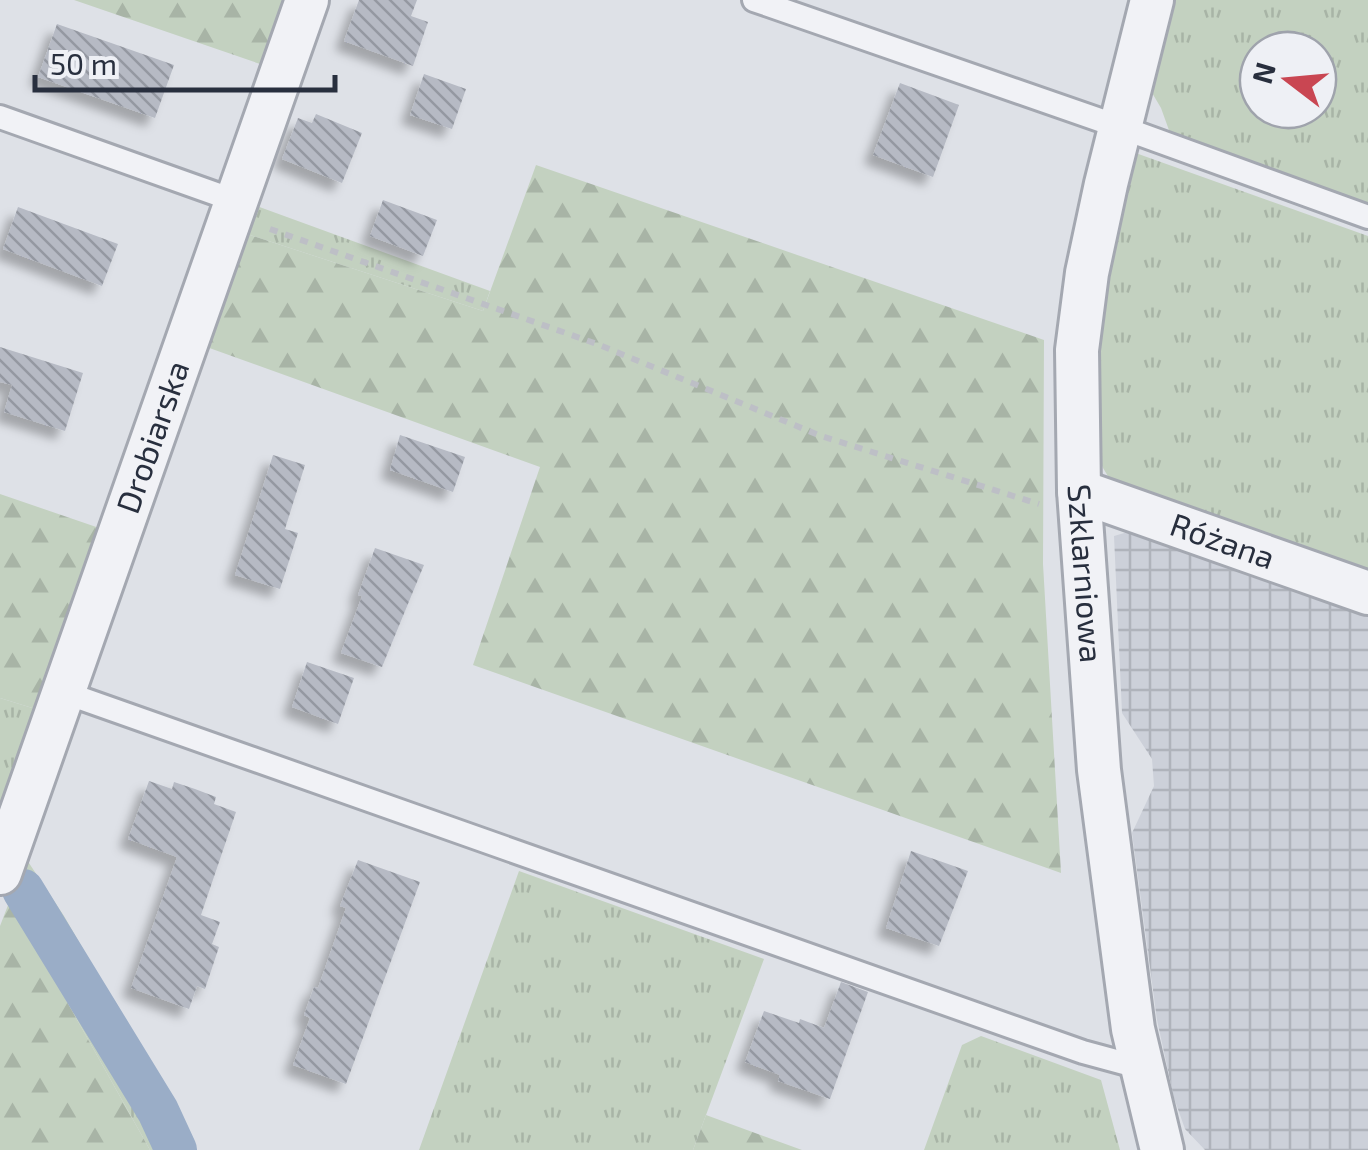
<svg xmlns="http://www.w3.org/2000/svg" width="1368" height="1150" font-family="'Exo 2',sans-serif">
<defs>
<pattern id="industrial-grid" width="8" height="8" patternUnits="userSpaceOnUse" patternTransform="scale(2.5)"><rect width="8" height="8" fill="#ccd0d9"/><path d="M0 4h8M4 0v8" fill="none" stroke="#afb3bb"/></pattern>
<pattern id="grass-tufts" width="24" height="20" patternUnits="userSpaceOnUse" patternTransform="scale(2.5)"><rect width="24" height="20" fill="#c3d1c0"/><path d="M3 7l-1-3M5 7V3M7 7l1-3M15 17l-1-3M17 17v-4M19 17l1-3" fill="none" stroke="#a8b4a6"/></pattern>
<pattern id="forest-firs" width="22" height="20" patternUnits="userSpaceOnUse" patternTransform="scale(2.5)"><rect width="22" height="20" fill="#c3d1c0"/><path d="M5 1l3.5 6h-7zM16 11l3.5 6h-7z" fill="#a8b4a6"/></pattern>
<pattern id="building-back-hatch" width="6" height="6" patternUnits="userSpaceOnUse" patternTransform="scale(2.5)"><rect width="6" height="6" fill="#b6bac4"/><path d="M-1 5l2 2M0 0l6 6M5-1l2 2" fill="none" stroke="#9498a1"/></pattern>
<filter id="shadow"><feDropShadow dx="-9" dy="9" stdDeviation="5" flood-color="#0004"/></filter>
</defs>
<rect width="100%" height="100%" fill="#dee1e7"/>
<path fill="url(#industrial-grid)" d="M 1131,531 L 1368,615 L 1368,1150 L 1205,1150 L 1185,1129 L 1174,1098 L 1157,1020 L 1132,833 L 1154,786 L 1152,759 L 1122,713 L 1114,536 Z"/>
<path fill="url(#grass-tufts)" fill-rule="evenodd" d="M 1172,0 L 1368,0 L 1368,205 L 1202,148 L 1170,133 L 1161,108 L 1148,86 ZM 1258,50 L 1318,50 L 1318,110 L 1258,110 Z
M 1130,151 L 1368,236 L 1368,583 L 1120,496 L 1103,468 L 1094,447 L 1096,364 Z
M 251,204 L 490,291 L 483,311 L 241,232 Z
M 0,698 L 42,711 L 0,828 Z
M 25,857 L 64,916 L 185,1126 L 195,1150 L 150,1150 L 10,900 Z
M 519,871 L 764,959 L 693,1150 L 419,1150 Z
M 981,1036 L 1101,1080 L 1120,1150 L 924,1150 L 962,1045 Z"/>
<path fill="url(#forest-firs)" d="M 74,0 L 288,0 L 260,64 Z
M 536,165 L 1044,340 L 1043,564 L 1061,873 L 473,665 L 540,467 L 201,345 L 241,232 L 483,311 Z
M 0,494 L 108,531 L 42,711 L 0,698 Z
M 10,900 L 150,1150 L 0,1150 L 0,926 Z
M 706,1115 L 802,1150 L 693,1150 Z"/>
<g fill="none" stroke-linecap="round" stroke-linejoin="round">
<path stroke="#9aadc7" stroke-width="42" d="M 23,890 L 158,1111 L 176,1150"/>
</g>
<path fill="url(#building-back-hatch)" filter="url(#shadow)" d="M 359,0 L 417,0 L 411,16 L 428,22 L 413,66 L 344,41 Z
M 57,24 L 174,65 L 155,118 L 38,77 Z
M 424,74 L 466,89 L 452,129 L 410,115 Z
M 900,83 L 959,105 L 933,177 L 873,155 Z
M 316,114 L 362,133 L 342,183 L 282,159 L 298,118 L 312,123 Z
M 383,200 L 437,220 L 423,256 L 370,236 Z
M 18,207 L 118,244 L 102,286 L 3,249 Z
M 0,347 L 83,373 L 65,431 L 4,412 L 12,385 L 0,382 Z
M 400,435 L 465,457 L 453,492 L 390,470 Z
M 273,455 L 305,465 L 285,529 L 298,533 L 280,589 L 235,575 Z
M 375,548 L 424,565 L 382,667 L 341,653 L 362,596 L 358,595 Z
M 307,662 L 354,678 L 338,724 L 292,707 Z
M 149,781 L 172,789 L 174,782 L 195,789 L 216,797 L 214,804 L 236,812 L 201,915 L 220,922 L 212,944 L 219,947 L 205,989 L 197,986 L 189,1009 L 131,988 L 177,857 L 128,839 Z
M 911,851 L 968,871 L 939,946 L 886,928 Z
M 358,860 L 420,882 L 346,1084 L 293,1065 L 310,1018 L 304,1015 L 314,987 L 318,988 L 346,908 L 340,906 Z
M 841,982 L 868,992 L 830,1099 L 778,1081 L 780,1075 L 745,1062 L 764,1011 L 799,1023 L 800,1019 L 824,1028 Z"/>
<g fill="none" stroke-linecap="round" stroke-linejoin="round">
<defs>
<path id="lane" d="M 754,0 L 1120,127 L 1368,217
M 0,117 L 236,201
M 63,692 L 1083,1052 L 1142,1068"/>
<g id="street">
<path id="s1" d="M 1152,0 L 1106,184 L 1087,273 L 1077,350 L 1079,491 L 1099,770 L 1133,1029 L 1162,1150"/>
<path id="s2" d="M 1079,491 L 1368,593"/>
<path id="s3" d="M 0,873 L 307,0"/>
</g>
</defs>
<use href="#lane" stroke="#a4a8b1" stroke-width="28"/>
<use href="#street" stroke="#a4a8b1" stroke-width="48"/>
<path stroke="#bdbfc6" stroke-width="6" stroke-dasharray="8 8" stroke-linecap="butt" d="M 270,229 L 597,344 L 821,436 L 1039,504"/>
<use href="#lane" stroke="#f1f2f6" stroke-width="22"/>
<use href="#street" stroke="#f1f2f6" stroke-width="42"/>
</g>
<g text-anchor="middle" stroke-width="9" stroke-linejoin="round" paint-order="stroke">
<g font-size="32" fill="#282f3e" stroke="#eef0f5">
<text dy="11" stroke="none"><textPath href="#s3" startOffset="462">Drobiarska</textPath></text>
<text dy="11" stroke="none"><textPath href="#s2" startOffset="152">Różana</textPath></text>
<text dy="11" stroke="none"><textPath href="#s1" startOffset="582">Szklarniowa</textPath></text>
</g>
</g>
<g transform="translate(1288 80) rotate(286)"><circle r="48" fill="#eef0f5" stroke="#9fa3ac" stroke-width="2.5"/>
<path d="M0-8L18 38L0 25L-18 38Z" fill="#c94652"/>
<text y="-15" font-size="28" font-weight="bold" text-anchor="middle" fill="#282f3e">N</text>
</g>
<path d="M35 75v15h300v-15" fill="none" stroke="#282f3e" stroke-width="5"/>
<text x="50" y="75" font-size="30" fill="#282f3e" stroke="#eef0f5" stroke-width="8" paint-order="stroke">50 m</text>
</svg>
